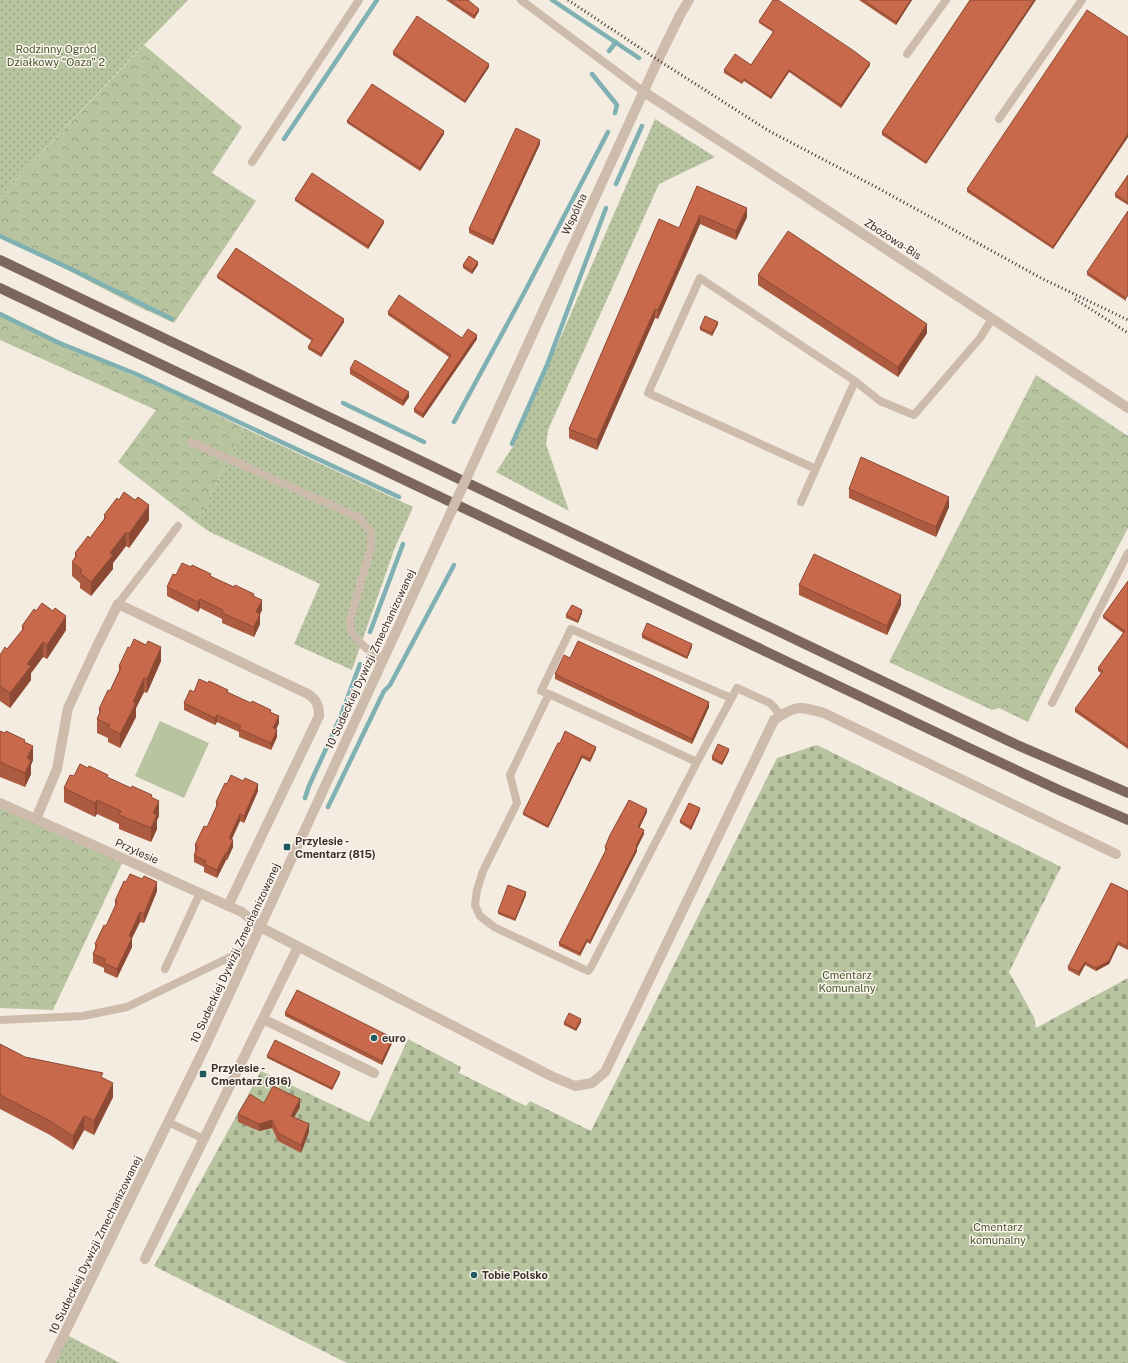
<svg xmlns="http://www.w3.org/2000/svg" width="1128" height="1363" font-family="'Public Sans',sans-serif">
<defs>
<pattern id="grass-dots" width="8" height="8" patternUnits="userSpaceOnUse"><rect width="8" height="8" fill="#b8c4a0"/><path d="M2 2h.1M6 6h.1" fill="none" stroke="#97a083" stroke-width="1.8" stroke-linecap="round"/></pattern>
<pattern id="forest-crowns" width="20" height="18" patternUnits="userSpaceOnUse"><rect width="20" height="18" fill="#b8c4a0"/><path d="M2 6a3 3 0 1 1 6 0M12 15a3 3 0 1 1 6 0" fill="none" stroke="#97a083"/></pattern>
<pattern id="cemetery-stones" width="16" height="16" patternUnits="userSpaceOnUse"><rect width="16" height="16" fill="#b8c4a0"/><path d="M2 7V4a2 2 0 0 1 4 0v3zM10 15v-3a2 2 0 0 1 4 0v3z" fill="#97a083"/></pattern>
</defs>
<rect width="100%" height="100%" fill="#f4ebe1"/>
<path fill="url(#grass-dots)" d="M 0,0 L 188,0 L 134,55 L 0,197 Z
M 655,119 L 715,157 L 659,184 L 548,430 L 546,444 L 569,511 L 496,472 L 514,445 Z
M 244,428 L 413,507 L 394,550 L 352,670 L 294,644 L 320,584 L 210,532 L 197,523 Z
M 65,1334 L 120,1363 L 50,1363 Z"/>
<path fill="url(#forest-crowns)" d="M 144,45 L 242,127 L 212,173 L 256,201 L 174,323 L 135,305 L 0,235 L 0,197 Z
M 0,312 L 103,362 L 173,393 L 244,428 L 197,523 L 118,462 L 156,410 L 0,340 Z
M 1036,375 L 1128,436 L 1128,528 L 1048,681 L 1028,722 L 999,708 L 992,710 L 889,662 Z
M 0,803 L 124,859 L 53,1010 L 0,1008 Z"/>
<path fill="url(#cemetery-stones)" d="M 817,745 L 1061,867 L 1009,972 L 1034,1017 L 1036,1028 L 1128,978 L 1128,1363 L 347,1363 L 154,1266 L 261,1071 L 369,1122 L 375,1111 L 408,1039 L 461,1067 L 459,1073 L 526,1106 L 530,1101 L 591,1131 L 777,758 Z"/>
<path fill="#b8c4a0" d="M 160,721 L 209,743 L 184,798 L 135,776 Z"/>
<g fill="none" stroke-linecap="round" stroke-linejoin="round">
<path stroke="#7fb0b2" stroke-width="4.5" d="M 552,0 L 639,58
M 609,51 L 616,42
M 592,74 L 617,105 L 615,113
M 284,139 L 377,0
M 616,184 L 642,126
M 0,236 L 71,269 L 172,319
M 0,314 L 57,342 L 136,374 L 399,497
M 343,403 L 424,442
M 454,422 L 523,295 L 608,132
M 512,444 L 547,365 L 606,208
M 370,632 L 403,544
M 305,798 L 309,786 L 340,718 L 360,664
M 328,807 L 384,691 L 390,685 L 454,565"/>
<path stroke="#cdbbac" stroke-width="8" d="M 521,0 L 644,92
M 907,54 L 946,0
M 999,119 L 1082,0
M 252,162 L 359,0
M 855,381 L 880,401 L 914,415 L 980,338 L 992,319
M 191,442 L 360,518 L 371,532 L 371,548 L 350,619 C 350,621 350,626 350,628 C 354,641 372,653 383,660
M 801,502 L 855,381 L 700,278 L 648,393 L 816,469
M 118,604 L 178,526
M 549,694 L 541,691 L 571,629 L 731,698
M 1052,703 L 1128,553
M 697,762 L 549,694 L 510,775 L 517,803 L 483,871 L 477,890 L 475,905 L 480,916 L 494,927 L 588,971 L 590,969 L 697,762 L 737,688 L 770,703 L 781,715
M 165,969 L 200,893
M 0,1020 L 83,1016 L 127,1007 L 251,947
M 168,1122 L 204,1139"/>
<path stroke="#cdbbac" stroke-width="10" d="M 644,92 L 799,192 L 1128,408
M 0,803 L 242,912 L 260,927 L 551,1076 L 575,1086 L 592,1083 L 605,1072 L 774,720 C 796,705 799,706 824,713 L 1116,854
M 36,819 L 57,769 L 68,708 L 97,646 L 118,604 L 308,694 C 317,700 319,706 319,716 L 228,906
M 263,1019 L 374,1073
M 145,1259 L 298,947"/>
<path stroke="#cdbbac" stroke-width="10" d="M 484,440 L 658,60 L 680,15 L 689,0
M 50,1363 L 204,1049 L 441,534"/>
<path stroke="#7d675c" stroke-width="10" d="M 0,260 L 874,677 L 1015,744 L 1128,793
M 0,288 L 967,747 L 1059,790 L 1128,820"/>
<path stroke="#3b302b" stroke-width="3" stroke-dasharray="1 3" stroke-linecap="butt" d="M 568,0 L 658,60 L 769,131 L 876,187 L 1041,278 L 1128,320
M 1075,299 L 1128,333"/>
<path stroke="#cdbbac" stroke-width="10" d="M 441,534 L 484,440"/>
</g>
<path fill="#ac5a40" d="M 446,0 L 468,0 L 479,11 L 474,19 Z
M 859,0 L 912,0 L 896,25 Z
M 970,0 L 926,164 L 882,135 L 882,132 Z
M 759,21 L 870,65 L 841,108 L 789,72 L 771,99 L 744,81 L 742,84 L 724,73 L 724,70 L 751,65 L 773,32 L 759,23 Z
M 1128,37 L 1128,137 L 1053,249 L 967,192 L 967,189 Z
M 393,52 L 489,67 L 465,103 L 393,55 Z
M 347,121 L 444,134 L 420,171 L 347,123 Z
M 540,144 L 493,245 L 469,233 L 469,229 Z
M 1128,175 L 1128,205 L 1115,197 L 1115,194 Z
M 697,186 L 747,217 L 736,240 L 700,224 L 658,319 L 655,318 L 597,450 L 569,438 L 569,429 L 679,228 Z
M 295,199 L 384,223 L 368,249 L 295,201 Z
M 1128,211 L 1126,301 L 1087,275 L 1087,272 Z
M 463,265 L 478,265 L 472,274 L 463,268 Z
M 758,275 L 927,333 L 898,377 L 758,285 Z
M 217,276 L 344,322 L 321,357 L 308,349 L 308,347 L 312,341 L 217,278 Z
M 388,312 L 462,338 L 477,339 L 423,418 L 414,412 L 414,409 L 449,357 L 388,315 Z
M 718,324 L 712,336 L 700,330 L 700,328 Z
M 350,369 L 409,397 L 403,406 L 350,374 Z
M 849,489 L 949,507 L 936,537 L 849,498 Z
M 104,515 L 149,520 L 129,548 L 126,546 L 113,563 L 113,569 L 91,596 L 80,588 L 80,583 L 72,576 L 72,562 L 75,557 L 75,553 L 90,538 L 104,519 Z
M 176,575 L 211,577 L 254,597 L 262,610 L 260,614 L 260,624 L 254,637 L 222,623 L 222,619 L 200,608 L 198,612 L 167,596 L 167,587 Z
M 1128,581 L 1128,749 L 1075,712 L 1075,709 L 1101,673 L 1098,671 L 1098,668 L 1123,633 L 1103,618 L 1103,616 Z
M 799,585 L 901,605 L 887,635 L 799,595 Z
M 582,613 L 578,623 L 566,618 L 566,615 Z
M 22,626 L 66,630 L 47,659 L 43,657 L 31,673 L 31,680 L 10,708 L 0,701 L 0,655 L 7,649 L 22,631 Z
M 642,635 L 692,647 L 687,659 L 642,638 Z
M 130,648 L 161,661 L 147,693 L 144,692 L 136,708 L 136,717 L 120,748 L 108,742 L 108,738 L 97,733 L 97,719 L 99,715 L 99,709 L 110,691 L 119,673 L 119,666 Z
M 570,658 L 709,707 L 692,744 L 555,679 L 555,674 Z
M 194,692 L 228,693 L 271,713 L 279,723 L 276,730 L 277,737 L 271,750 L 239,737 L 239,732 L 217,722 L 215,725 L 184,710 L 184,703 Z
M 0,731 L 25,743 L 33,760 L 31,765 L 31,774 L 25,787 L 0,777 Z
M 560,743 L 596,749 L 590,762 L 582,758 L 548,828 L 523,815 L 523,813 Z
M 729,751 L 722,765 L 712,760 L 712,757 Z
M 74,776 L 108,778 L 152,798 L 159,816 L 157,820 L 157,829 L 151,842 L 119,829 L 119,824 L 97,814 L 95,817 L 64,802 L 64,788 Z
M 227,784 L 258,791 L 244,823 L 240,821 L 232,839 L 233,847 L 227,860 L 226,860 L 217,878 L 204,872 L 204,867 L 194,862 L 194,855 L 195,852 L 195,845 L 207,827 L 216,808 L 216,802 Z
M 700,810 L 691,830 L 680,823 L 680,821 Z
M 647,812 L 639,828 L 644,834 L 637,847 L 637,851 L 590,944 L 587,942 L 580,956 L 559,946 L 559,943 L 606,850 L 605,850 L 605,847 Z
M 126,882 L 157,891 L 144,923 L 140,922 L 132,938 L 132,947 L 117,978 L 104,972 L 104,968 L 93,963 L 93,954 L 95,950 L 95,944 L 106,926 L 115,907 L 115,901 Z
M 1128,891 L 1128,950 L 1118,945 L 1109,964 L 1096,971 L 1085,965 L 1079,976 L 1068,970 L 1068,967 Z
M 526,895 L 515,921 L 498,914 L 498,912 Z
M 285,1013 L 393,1041 L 382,1065 L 285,1016 Z
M 581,1022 L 576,1031 L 564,1025 L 564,1023 Z
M 0,1044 L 25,1057 L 103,1078 L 113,1097 L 94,1135 L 84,1130 L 73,1150 L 50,1135 L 0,1109 Z
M 267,1056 L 340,1074 L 332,1090 L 267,1058 Z
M 264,1103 L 300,1107 L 294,1117 L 309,1132 L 301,1153 L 278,1141 L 272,1128 L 259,1131 L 238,1122 L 238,1114 Z"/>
<path fill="#8c4a34" d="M 911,0 L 912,0 L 896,25 L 896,22 Z
M 1034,0 L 1036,0 L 926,164 L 926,162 Z
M 479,9 L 479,11 L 474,19 L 474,16 Z
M 870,63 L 870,65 L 841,108 L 841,105 Z
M 489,64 L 489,67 L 465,103 L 465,101 Z
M 789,70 L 789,72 L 771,99 L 771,97 Z
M 444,131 L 444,134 L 420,171 L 420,168 Z
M 1128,134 L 1128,137 L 1053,249 L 1053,247 Z
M 540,140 L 540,144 L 493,245 L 493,240 Z
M 747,208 L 747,217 L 736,240 L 736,231 Z
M 700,215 L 700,224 L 658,319 L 658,310 Z
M 384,221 L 384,223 L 368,249 L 368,246 Z
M 478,262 L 478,265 L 472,274 L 472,271 Z
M 655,309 L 655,318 L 597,450 L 597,440 Z
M 344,319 L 344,322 L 321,357 L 321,354 Z
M 718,322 L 718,324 L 712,336 L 712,333 Z
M 927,324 L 927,333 L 898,377 L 898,367 Z
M 477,335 L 477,339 L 423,418 L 423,414 Z
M 409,392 L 409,397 L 403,406 L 403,401 Z
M 949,497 L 949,507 L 936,537 L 936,527 Z
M 149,505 L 149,520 L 129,548 L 129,534 Z
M 126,532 L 126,546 L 113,563 L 113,569 L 91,596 L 91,582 L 110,553 Z
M 901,595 L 901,605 L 887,635 L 887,626 Z
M 200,599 L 200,608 L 198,612 L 198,602 Z
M 262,600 L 262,610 L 260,614 L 260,624 L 254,637 L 254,627 L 256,612 Z
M 582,610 L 582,613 L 578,623 L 578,621 Z
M 66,616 L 66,630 L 47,659 L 47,645 Z
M 43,642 L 43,657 L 31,673 L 31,680 L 10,708 L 10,693 L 27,664 Z
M 692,644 L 692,647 L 687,659 L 687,657 Z
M 161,647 L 161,661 L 147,693 L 147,679 Z
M 144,678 L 144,692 L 136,708 L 136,717 L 120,748 L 120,734 L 133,702 Z
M 709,702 L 709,707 L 692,744 L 692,739 Z
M 217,715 L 217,722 L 215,725 L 215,718 Z
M 279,716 L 279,723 L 273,736 L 273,728 Z
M 277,730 L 277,737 L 271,750 L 271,743 Z
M 33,746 L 33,760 L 31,765 L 31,774 L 25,787 L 25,773 L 27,758 Z
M 596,747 L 596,749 L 590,762 L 590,759 Z
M 729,749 L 729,751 L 722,765 L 722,763 Z
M 582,755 L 582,758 L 548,828 L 548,826 Z
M 258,784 L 258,791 L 244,823 L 244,816 Z
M 97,800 L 97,814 L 95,817 L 95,803 Z
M 159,801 L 159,816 L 157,820 L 157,829 L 151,842 L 151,828 L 153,813 Z
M 700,808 L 700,810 L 691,830 L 691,827 Z
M 647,809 L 647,812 L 638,831 L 638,827 Z
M 240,814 L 240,821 L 229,845 L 229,838 Z
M 644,830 L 644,834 L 636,850 L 636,846 Z
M 233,840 L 233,847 L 227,860 L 227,853 Z
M 637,847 L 637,851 L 590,944 L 590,941 Z
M 226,852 L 226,860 L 217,878 L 217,870 Z
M 157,882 L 157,891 L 144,923 L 144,914 Z
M 526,892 L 526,895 L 515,921 L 515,919 Z
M 140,912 L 140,922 L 132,938 L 132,947 L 117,978 L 117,969 L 129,936 Z
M 587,939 L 587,942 L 580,956 L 580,953 Z
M 1118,942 L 1118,945 L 1109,964 L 1096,971 L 1096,968 Z
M 1085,962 L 1085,965 L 1079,976 L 1079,972 Z
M 581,1019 L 581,1022 L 576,1031 L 576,1029 Z
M 393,1038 L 393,1041 L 382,1065 L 382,1061 Z
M 340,1072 L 340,1074 L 332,1090 L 332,1088 Z
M 113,1083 L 113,1097 L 94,1135 L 94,1121 Z
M 300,1099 L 300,1107 L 291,1123 L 291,1116 Z
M 84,1116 L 84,1130 L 73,1150 L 73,1136 Z
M 272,1120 L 272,1128 L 259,1131 L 259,1124 Z
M 309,1124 L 309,1132 L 301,1153 L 301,1145 Z"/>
<path fill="#c8694b" stroke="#8c4a34" d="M 450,0 L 468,0 L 479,9 L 474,16 Z
M 773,0 L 778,0 L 854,51 L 870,63 L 841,105 L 789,70 L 771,97 L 744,79 L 742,82 L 724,70 L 735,54 L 751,65 L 774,31 L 759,21 Z
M 863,0 L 911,0 L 896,22 Z
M 970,0 L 1034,0 L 926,162 L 882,132 Z
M 1087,10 L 1128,37 L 1128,134 L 1053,247 L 967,189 Z
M 417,16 L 489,64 L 465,101 L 393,52 Z
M 372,84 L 444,131 L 420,168 L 347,121 Z
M 516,128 L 540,140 L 493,240 L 469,229 Z
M 312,173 L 384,221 L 368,246 L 295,199 Z
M 1128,175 L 1128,203 L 1115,194 Z
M 697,186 L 747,208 L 736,231 L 700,215 L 658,310 L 655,309 L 597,440 L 569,429 L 659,219 L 679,228 Z
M 1128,211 L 1128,295 L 1126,298 L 1087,272 Z
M 788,231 L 927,324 L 898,367 L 758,275 Z
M 236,248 L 344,319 L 321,354 L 308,347 L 313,339 L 217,276 Z
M 469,256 L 478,262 L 472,271 L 463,265 Z
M 399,295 L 462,338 L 468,329 L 477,335 L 423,414 L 414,409 L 451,355 L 388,312 Z
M 705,316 L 718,322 L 712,333 L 700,328 Z
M 355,360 L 409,392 L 403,401 L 350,369 Z
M 861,457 L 949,497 L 936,527 L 849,489 Z
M 124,492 L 135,500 L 138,497 L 149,505 L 129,534 L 126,532 L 110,553 L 113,555 L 91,582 L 80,573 L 82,570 L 72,562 L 77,555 L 75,553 L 88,536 L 90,538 L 106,517 L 104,515 L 117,498 L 119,500 Z
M 814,554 L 901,595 L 887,626 L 799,585 Z
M 182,563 L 191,567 L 192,565 L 211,574 L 210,576 L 234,587 L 235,585 L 254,594 L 253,596 L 262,600 L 256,612 L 260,614 L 254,627 L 222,613 L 223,610 L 200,599 L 198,602 L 167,587 L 173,574 L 176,575 Z
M 1128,581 L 1128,746 L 1075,709 L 1103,671 L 1098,668 L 1125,631 L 1103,616 Z
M 42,603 L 53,611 L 55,608 L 66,616 L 47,645 L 43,642 L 27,664 L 31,666 L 10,693 L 0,686 L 0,655 L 5,647 L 7,649 L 24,628 L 22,626 L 34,609 L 36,611 Z
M 572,605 L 582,610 L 578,621 L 566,615 Z
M 647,623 L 692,644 L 687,657 L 642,635 Z
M 134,639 L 146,645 L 148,641 L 161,647 L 147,679 L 144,678 L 133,702 L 136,703 L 120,734 L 108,728 L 110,725 L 97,719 L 101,710 L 99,709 L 108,690 L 110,691 L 121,667 L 119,666 L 128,647 L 130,648 Z
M 578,641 L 709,702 L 692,739 L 555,674 L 564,655 L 570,658 Z
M 199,679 L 208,683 L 209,681 L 228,690 L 227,692 L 251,703 L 252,701 L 271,710 L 270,712 L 279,716 L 273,728 L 277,730 L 271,743 L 239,729 L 241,726 L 217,715 L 215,718 L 184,703 L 190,690 L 194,692 Z
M 0,731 L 5,733 L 6,731 L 25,740 L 24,742 L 33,746 L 27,758 L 31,760 L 25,773 L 0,762 Z
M 565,731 L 596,747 L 590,759 L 582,755 L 548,826 L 523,813 L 558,743 L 560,743 Z
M 718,744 L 729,749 L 722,763 L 712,757 Z
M 80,764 L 88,768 L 89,766 L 108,775 L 107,777 L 131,788 L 132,786 L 152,795 L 151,797 L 159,801 L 153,813 L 157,815 L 151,828 L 119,815 L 121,811 L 97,800 L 95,803 L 64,788 L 70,775 L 74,776 Z
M 231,775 L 243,781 L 245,778 L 258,784 L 244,816 L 240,814 L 229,838 L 233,840 L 227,853 L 226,852 L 217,870 L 204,864 L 206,861 L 194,855 L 198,847 L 195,845 L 204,826 L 207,827 L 218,803 L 216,802 L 225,783 L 227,784 Z
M 629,800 L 647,809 L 638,827 L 644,830 L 636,846 L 637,847 L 590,941 L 587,939 L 580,953 L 559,943 L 607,848 L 605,847 L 610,835 Z
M 689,803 L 700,808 L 691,827 L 680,821 Z
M 130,874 L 142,879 L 144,876 L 157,882 L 144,914 L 140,912 L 129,936 L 132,938 L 117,969 L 104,963 L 105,959 L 93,954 L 97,945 L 95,944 L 104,925 L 106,926 L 117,902 L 115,901 L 124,881 L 126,882 Z
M 1111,883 L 1128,891 L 1128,947 L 1118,942 L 1109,961 L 1096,968 L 1085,962 L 1079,972 L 1068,967 Z
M 508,885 L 526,892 L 515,919 L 498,912 Z
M 297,990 L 393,1038 L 382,1061 L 285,1013 Z
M 569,1013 L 581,1019 L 576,1029 L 564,1023 Z
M 275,1040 L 340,1072 L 332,1088 L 267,1056 Z
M 0,1044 L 25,1057 L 103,1073 L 101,1077 L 113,1083 L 94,1121 L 84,1116 L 73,1136 L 50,1121 L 0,1095 Z
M 273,1086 L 300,1099 L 291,1116 L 309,1124 L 301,1145 L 278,1133 L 272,1120 L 259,1124 L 238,1114 L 250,1094 L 264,1103 Z"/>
<g fill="#1f5a5e" stroke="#fbf5ee" stroke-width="1.5">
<rect x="283" y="843" width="8" height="8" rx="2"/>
<circle cx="374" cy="1038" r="4"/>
<rect x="199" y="1070" width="8" height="8" rx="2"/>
<circle cx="474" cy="1275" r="4"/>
</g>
<g text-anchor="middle" stroke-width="3" stroke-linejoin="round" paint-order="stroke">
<g font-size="11" fill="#4a5a2e" stroke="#fbf5ee">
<text x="56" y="53">Rodzinny Ogród<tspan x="56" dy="13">Działkowy "Oaza" 2</tspan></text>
<text x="847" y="979">Cmentarz<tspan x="847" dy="13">Komunalny</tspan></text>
<text x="998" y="1231">Cmentarz<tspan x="998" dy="13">komunalny</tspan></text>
</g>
<g font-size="11" fill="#3b302b" stroke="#fbf5ee">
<text transform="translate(574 214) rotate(-65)" y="4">Wspólna</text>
<text transform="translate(893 239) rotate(33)" y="4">Zbożowa-Bis</text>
<text transform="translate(370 659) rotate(-65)" y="4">10 Sudeckiej Dywizji Zmechanizowanej</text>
<text transform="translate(137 851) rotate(24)" y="4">Przylesie</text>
<text transform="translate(235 953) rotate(-65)" y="4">10 Sudeckiej Dywizji Zmechanizowanej</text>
<text transform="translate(95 1245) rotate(-64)" y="4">10 Sudeckiej Dywizji Zmechanizowanej</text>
</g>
<g font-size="11" font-weight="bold" fill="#3b302b" stroke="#fbf5ee" text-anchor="start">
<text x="295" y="845">Przylesie -<tspan x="295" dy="13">Cmentarz (815)</tspan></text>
<text x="382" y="1042">euro</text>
<text x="211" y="1072">Przylesie -<tspan x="211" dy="13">Cmentarz (816)</tspan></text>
<text x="482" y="1279">Tobie Polsko</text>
</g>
</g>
</svg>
